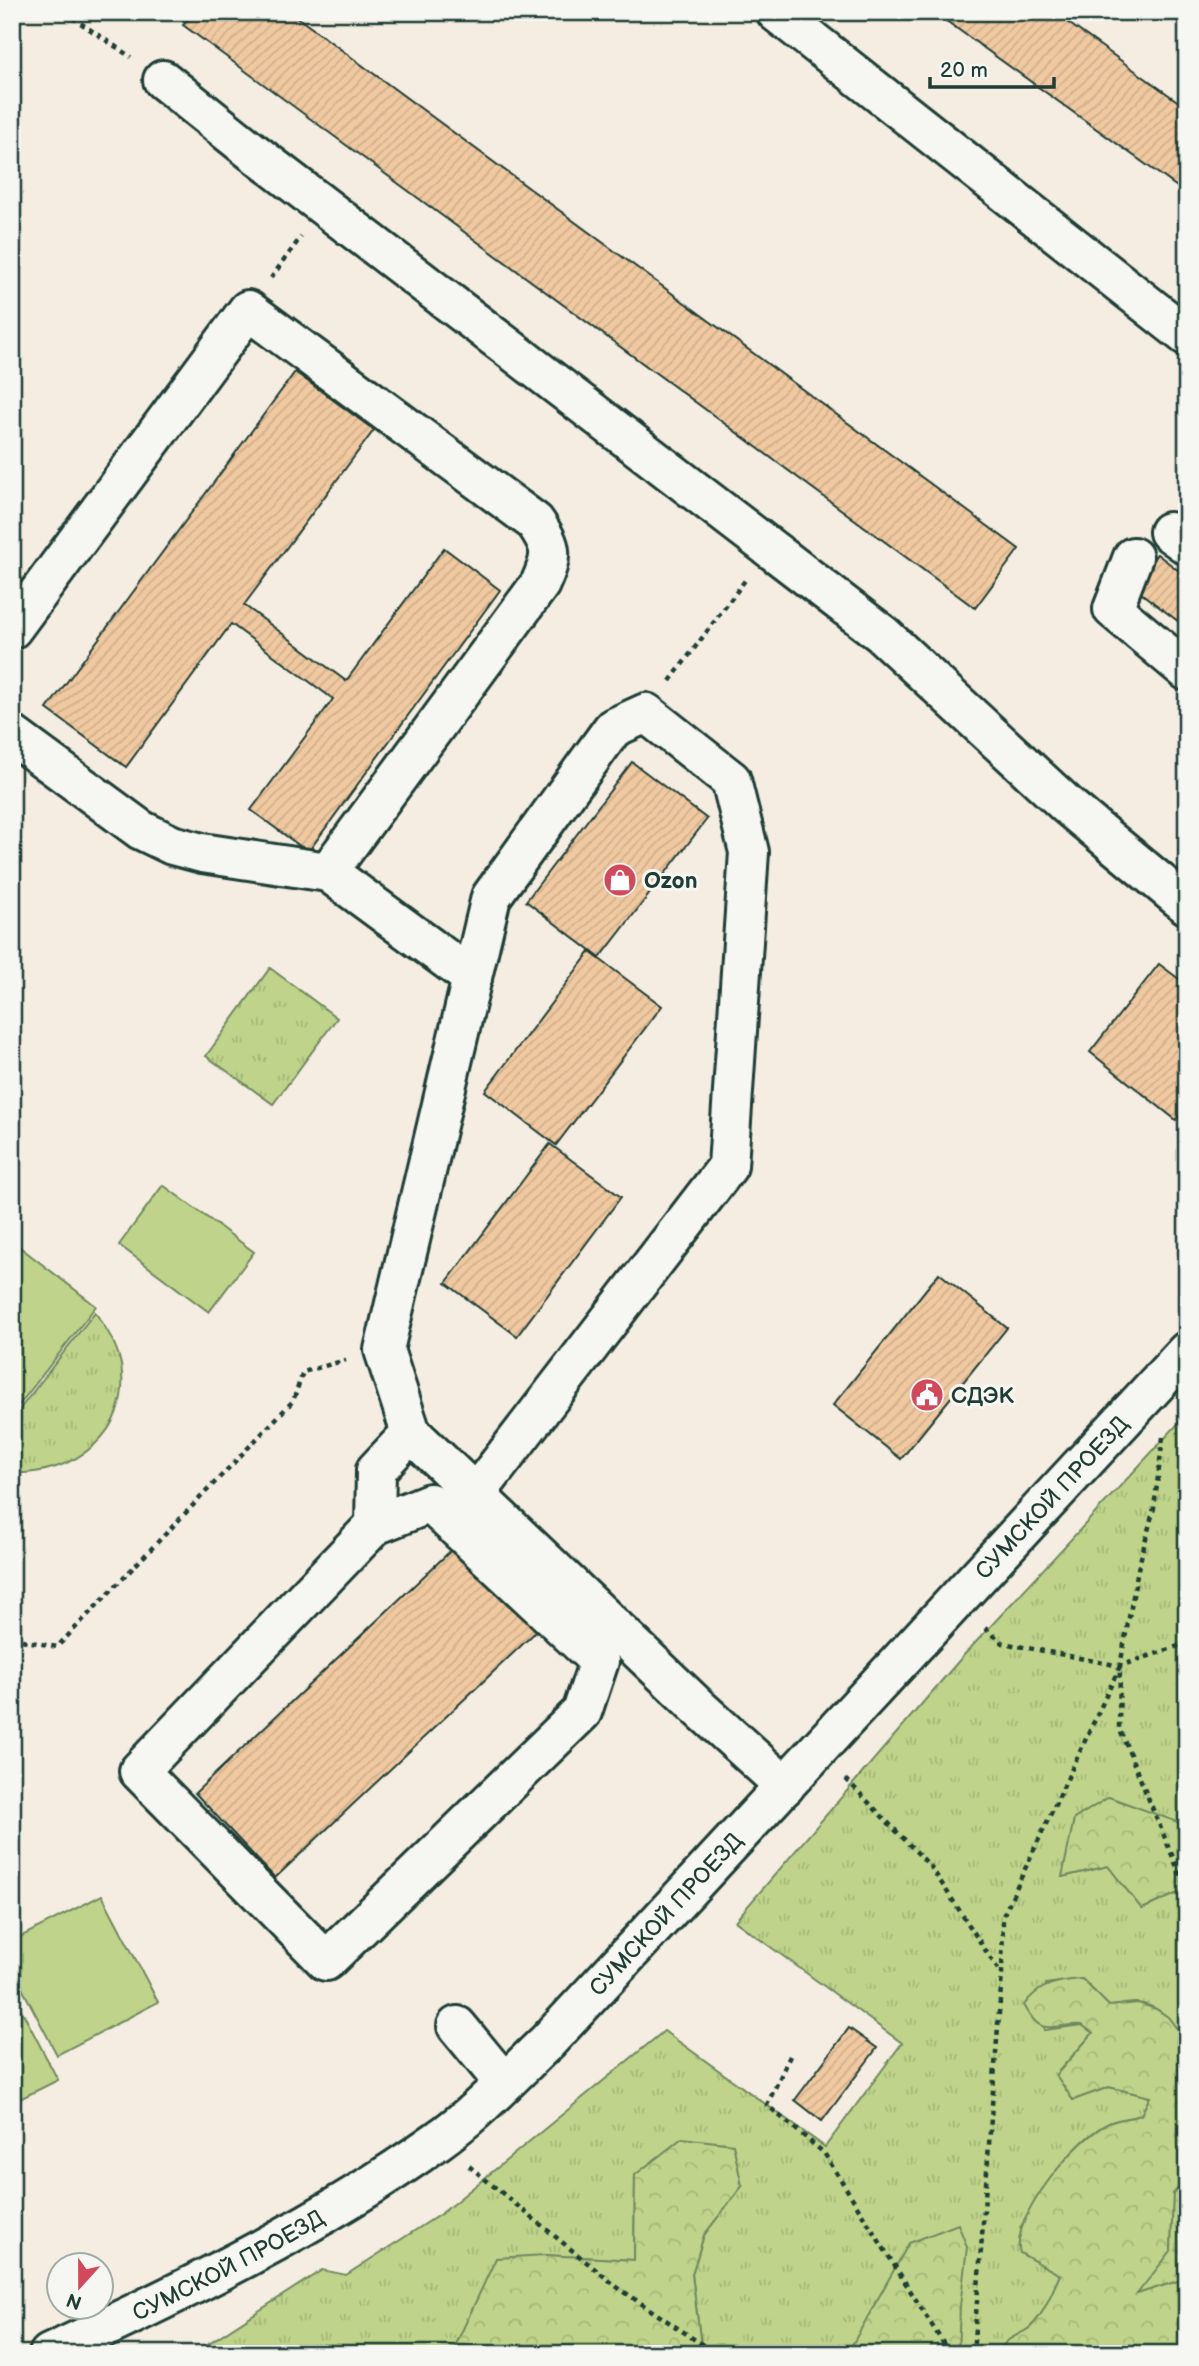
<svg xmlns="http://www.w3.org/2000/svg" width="1199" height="2366" font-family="'Balsamiq Sans',sans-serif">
<defs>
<pattern id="grass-tufts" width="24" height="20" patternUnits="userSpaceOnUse" patternTransform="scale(1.75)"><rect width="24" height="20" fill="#bfd48a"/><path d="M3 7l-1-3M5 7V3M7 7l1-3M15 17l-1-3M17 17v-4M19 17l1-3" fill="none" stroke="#a4b778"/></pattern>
<pattern id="forest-crowns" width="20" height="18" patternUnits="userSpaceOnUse" patternTransform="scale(1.75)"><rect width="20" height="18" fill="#bfd48a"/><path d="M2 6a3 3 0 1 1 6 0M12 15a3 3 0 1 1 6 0" fill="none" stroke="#a4b778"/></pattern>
<pattern id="wetland-marsh" width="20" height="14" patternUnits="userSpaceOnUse" patternTransform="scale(1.75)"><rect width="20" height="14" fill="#bfd48a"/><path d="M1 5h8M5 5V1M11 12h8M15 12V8" fill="none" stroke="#a4b778"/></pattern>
<pattern id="building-hatch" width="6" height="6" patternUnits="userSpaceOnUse" patternTransform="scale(1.75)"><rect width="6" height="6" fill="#f1c9a1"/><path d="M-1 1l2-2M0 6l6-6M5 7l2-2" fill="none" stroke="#ceae8b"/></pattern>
</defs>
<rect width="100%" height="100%" fill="#f5ede2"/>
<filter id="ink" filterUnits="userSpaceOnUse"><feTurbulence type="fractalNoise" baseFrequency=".0143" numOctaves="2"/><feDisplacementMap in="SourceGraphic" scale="14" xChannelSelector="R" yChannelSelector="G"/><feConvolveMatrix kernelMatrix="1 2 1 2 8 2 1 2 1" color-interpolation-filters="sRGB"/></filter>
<g filter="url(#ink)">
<path fill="url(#grass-tufts)" stroke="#6f885f" stroke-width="2" d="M 270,968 L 337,1018 L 273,1104 L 206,1056 Z
M 95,1312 C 106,1328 117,1344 121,1365 C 132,1432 74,1476 12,1473 L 12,1419 Z
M 1187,1414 L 1187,1808 L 1180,1823 L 1108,1798 L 1074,1819 L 1063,1877 L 1108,1866 L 1142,1909 L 1187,1889 L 1187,2042 C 1174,2025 1161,2004 1136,2003 C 1127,2003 1118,2006 1109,2006 L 1082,1979 L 1046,1984 L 1044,2030 L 1082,2025 L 1093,2033 L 1056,2074 L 1073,2100 L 1109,2087 L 1150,2097 L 1141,2115 C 1131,2118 1118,2119 1109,2123 C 1072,2141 1040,2194 1020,2228 L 1060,2275 C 1053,2291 1043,2318 1028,2329 C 1016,2338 1004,2338 999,2354 L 702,2354 L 692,2274 L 704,2235 L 742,2186 L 635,2176 L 634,2260 L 545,2255 L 456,2344 L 455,2354 L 192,2354 L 322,2270 L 346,2275 L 442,2213 L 664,2031 L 825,2147 L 902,2043 L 735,1921 L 963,1656 Z"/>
<path fill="url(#forest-crowns)" stroke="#6f885f" stroke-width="2" d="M 1109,1797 L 1180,1823 L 1187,1808 L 1187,1889 L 1142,1909 L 1108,1866 L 1062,1877 L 1074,1819 Z
M 1082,1979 L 1109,2006 L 1138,2003 L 1156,2009 L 1168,2017 L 1187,2042 L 1187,2179 L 1173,2194 L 1171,2251 L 1139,2293 L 1187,2278 L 1187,2354 L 999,2354 C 1004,2338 1016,2337 1028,2329 C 1043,2318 1052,2291 1060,2275 L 1020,2253 C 1009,2218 1078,2137 1109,2123 C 1119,2119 1131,2118 1141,2115 L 1150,2097 L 1109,2087 L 1073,2100 L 1056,2075 L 1093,2033 L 1082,2025 C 1049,2023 1043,2040 1024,2005 C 1039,1984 1057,1981 1082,1979 Z
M 682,2138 L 733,2144 L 742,2186 L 704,2235 L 692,2274 L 702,2354 L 455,2354 L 456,2344 L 496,2258 L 545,2255 L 634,2260 L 635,2175 Z
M 958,2224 L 967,2247 L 960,2306 L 958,2354 L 847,2354 L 909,2243 Z"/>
<path fill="url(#wetland-marsh)" stroke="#6f885f" stroke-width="2" d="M 1187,2179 L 1187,2278 L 1137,2294 L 1171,2251 L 1173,2194 Z"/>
<path fill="#bfd48a" stroke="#6f885f" stroke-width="2" d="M 163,1185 L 254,1252 L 209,1312 L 119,1245 Z
M 12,1241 L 96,1306 L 12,1414 Z
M 102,1895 L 158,2002 L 57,2055 L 12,1969 L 12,1941 Z
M 12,1992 L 58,2080 L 12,2103 Z"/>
<path fill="url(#building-hatch)" stroke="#1f3d34" stroke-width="2" d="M 192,12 L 290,12 L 1019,549 L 975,608 L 183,25 Z
M 934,12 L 1053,12 L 1187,108 L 1187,194 Z
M 295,372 L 374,430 L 244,605 L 346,681 L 444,548 L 500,590 L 308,852 L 251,810 L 333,699 L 231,624 L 126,767 L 47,709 Z
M 1157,554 L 1187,577 L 1187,628 L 1133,587 Z
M 632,762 L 707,819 L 600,958 L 526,901 Z
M 590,952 L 662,1006 L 556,1145 L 485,1091 Z
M 1159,964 L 1187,985 L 1187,1107 L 1176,1120 L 1090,1052 Z
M 550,1144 L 621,1197 L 517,1336 L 446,1283 Z
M 939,1273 L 1007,1328 L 901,1459 L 833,1405 Z
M 463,1539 L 544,1624 L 275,1878 L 195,1793 Z
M 849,2028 L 877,2048 L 822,2121 L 795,2100 Z"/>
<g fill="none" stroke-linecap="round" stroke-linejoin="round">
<defs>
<g id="minor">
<path d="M 776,12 L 1187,336"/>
<path d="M 163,80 L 253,152 L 882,634 L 1068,806 L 1187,905"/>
<path d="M 1169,532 L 1187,545"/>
<path d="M 1133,557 L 1113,609 L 1187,671"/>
<path d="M 12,629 L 248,310 L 535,522 C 553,548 553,555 540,584 L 328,872"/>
<path d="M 12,735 L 141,830 L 172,845 L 202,853 L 328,872 L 472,978"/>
<path d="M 411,1433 L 698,1707 L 785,1786"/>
<path d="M 375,1525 L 430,1503 L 599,1661 L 582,1712 L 326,1961 L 139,1771 L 375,1525 L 376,1470 L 411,1433 L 384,1350 L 491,897 L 613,728 L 646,713 L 731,780 L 749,852 L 728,1166 L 475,1495"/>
<path d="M 457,2026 L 504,2083"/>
<path id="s1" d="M 49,2354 C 182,2292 317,2227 437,2141 C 477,2113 512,2075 548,2041 L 1187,1351"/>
</g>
</defs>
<use href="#minor" stroke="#1f3d34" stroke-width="44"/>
<path stroke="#1f3d34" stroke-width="4.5" stroke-dasharray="5 5" stroke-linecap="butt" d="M 64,12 L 131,57
M 271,278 L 301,237
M 670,681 L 746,579
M 1163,1437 L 1154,1508 L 1138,1569 L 1120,1666 L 1119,1728 L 1187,1891
M 985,1628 L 1003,1643 L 1120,1666 L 1187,1643
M 12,1638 L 57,1647 L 293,1401 L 303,1372 L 346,1360
M 846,1779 L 931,1867 L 1001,1974
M 790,2056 L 767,2105 L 824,2153 L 950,2354
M 469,2166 L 617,2287 L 716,2354
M 973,2354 L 1002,1974 L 1003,1916 L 1120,1666"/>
<use href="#minor" stroke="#f6f6f2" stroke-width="38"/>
</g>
</g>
<defs>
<symbol id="shop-disc" viewBox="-11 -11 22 22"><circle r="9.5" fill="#d1495b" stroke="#f6f6f2"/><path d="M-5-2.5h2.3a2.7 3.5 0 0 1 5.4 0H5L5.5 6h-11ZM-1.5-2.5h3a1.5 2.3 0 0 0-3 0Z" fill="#fff"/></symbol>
<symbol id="civic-disc" viewBox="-11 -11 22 22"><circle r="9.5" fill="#d1495b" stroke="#f6f6f2"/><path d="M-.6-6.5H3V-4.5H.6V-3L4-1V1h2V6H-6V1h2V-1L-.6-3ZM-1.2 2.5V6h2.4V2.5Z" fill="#fff"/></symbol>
</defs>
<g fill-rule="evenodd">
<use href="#shop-disc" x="601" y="861" width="38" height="38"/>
<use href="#civic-disc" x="908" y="1376" width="38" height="38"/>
</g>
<g text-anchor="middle" stroke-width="6" stroke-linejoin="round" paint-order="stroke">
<g font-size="23" font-weight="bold" fill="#1f3d34" stroke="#f6f6f2" text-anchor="start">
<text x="644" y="888">Ozon</text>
<text x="951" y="1403">СДЭК</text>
</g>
<g font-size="23" fill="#1f3d34" stroke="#f6f6f2">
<text dy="8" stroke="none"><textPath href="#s1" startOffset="1334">СУМСКОЙ ПРОЕЗД</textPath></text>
<text dy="8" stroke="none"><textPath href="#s1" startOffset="766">СУМСКОЙ ПРОЕЗД</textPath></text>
<text dy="8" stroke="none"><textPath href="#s1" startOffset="200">СУМСКОЙ ПРОЕЗД</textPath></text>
</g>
</g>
<rect width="1199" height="2366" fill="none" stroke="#f6f6f2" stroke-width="42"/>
<rect x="21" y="21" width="1157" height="2324" fill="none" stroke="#1f3d34" stroke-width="2.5" filter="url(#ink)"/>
<g transform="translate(80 2286) rotate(201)"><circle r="33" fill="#f6f6f2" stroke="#a0aca6" stroke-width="2"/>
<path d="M0-5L12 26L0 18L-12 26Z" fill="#d1495b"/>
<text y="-10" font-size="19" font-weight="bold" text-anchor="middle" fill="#1f3d34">N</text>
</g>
<path d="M930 77v10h124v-10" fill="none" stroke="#1f3d34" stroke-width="3.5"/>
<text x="940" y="77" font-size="21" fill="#1f3d34" stroke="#f6f6f2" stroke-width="5" paint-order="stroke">20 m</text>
</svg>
